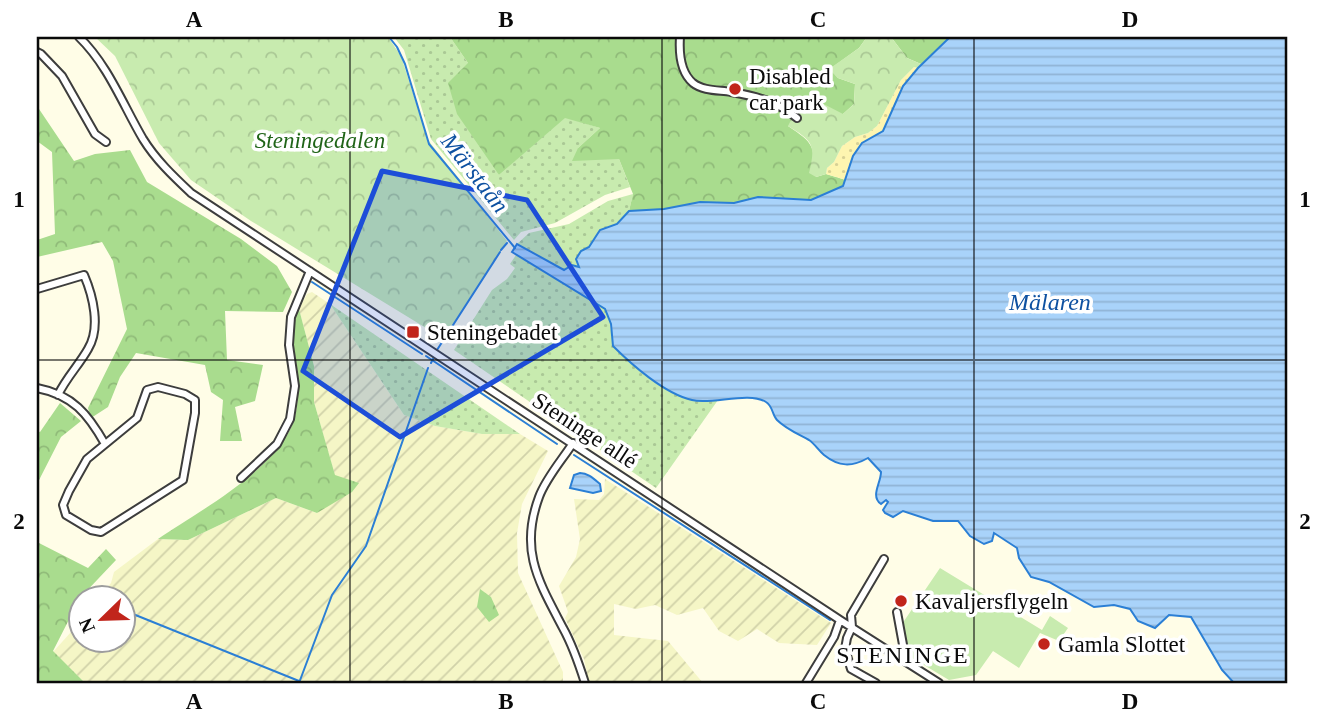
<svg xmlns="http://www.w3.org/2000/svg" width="1324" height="720" font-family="Georgia,serif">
<defs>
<pattern id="farmland-furrows" width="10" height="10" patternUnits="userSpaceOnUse" patternTransform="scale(1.75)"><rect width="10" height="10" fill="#f5f6c6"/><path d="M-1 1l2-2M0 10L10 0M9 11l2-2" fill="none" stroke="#d1d2a9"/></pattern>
<pattern id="grass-dots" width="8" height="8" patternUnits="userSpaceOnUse" patternTransform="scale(1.75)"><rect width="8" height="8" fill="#c8ebaf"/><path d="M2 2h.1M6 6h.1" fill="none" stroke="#aac895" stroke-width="1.8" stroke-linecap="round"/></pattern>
<pattern id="forest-crowns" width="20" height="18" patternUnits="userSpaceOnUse" patternTransform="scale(1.75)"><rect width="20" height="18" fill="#a9dc8e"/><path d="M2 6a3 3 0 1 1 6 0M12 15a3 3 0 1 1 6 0" fill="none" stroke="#90bb79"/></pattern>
<pattern id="sand-dots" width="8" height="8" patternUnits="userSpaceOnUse" patternTransform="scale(1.75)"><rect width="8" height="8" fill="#fef5b0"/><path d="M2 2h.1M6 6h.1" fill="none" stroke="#d8d196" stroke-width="1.8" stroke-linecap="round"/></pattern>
<pattern id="park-crowns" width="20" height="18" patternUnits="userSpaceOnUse" patternTransform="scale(1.75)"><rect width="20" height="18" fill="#c8ebaf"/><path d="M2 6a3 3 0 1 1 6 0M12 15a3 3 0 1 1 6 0" fill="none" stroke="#aac895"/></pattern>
<pattern id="water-rules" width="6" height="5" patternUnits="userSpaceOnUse" patternTransform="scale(1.75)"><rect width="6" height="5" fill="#a9d3fa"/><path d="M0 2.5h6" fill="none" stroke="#90b4d5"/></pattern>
</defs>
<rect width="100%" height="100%" fill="#fffde7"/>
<path fill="url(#farmland-furrows)" d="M 312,292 L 330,304 L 404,415 L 435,426 L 482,434 L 520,434 L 548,451 L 522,504 L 517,533 L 518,573 L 563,672 L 563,683 L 85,683 L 53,652 L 80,622 L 80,640 L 122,640 L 122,598 L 99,597 L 111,583 L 114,572 L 158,539 L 188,540 L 276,498 L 317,513 L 358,483 L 335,476 L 314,402 L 314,366 L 299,309 L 307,294 Z
M 605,479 L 831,623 L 817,645 L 779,643 L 757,629 L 738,641 L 719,631 L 703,608 L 677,615 L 655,605 L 636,609 L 614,604 L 614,635 L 668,641 L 703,683 L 589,683 L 584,659 L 565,618 L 568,612 L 559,586 L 576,557 L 580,539 L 574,499 L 599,500 L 604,494 Z"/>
<path fill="url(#grass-dots)" d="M 394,37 L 450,37 L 468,63 L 499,175 L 565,117 L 600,128 L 578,148 L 619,159 L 630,187 L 605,195 L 555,223 L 521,232 L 514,240 L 431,139 L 404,50 Z
M 633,194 L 629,211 L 617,224 L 600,230 L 579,267 L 564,270 L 517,244 L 529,233 L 569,224 L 608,201 Z
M 516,255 L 605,309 L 610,323 L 613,346 C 635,367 660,391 690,399 C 698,402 710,400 718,400 L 656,488 L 454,350 L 492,290 L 507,279 L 515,268 L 510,264 Z
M 330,304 L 520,434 L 482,434 L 435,426 L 404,415 Z"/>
<path fill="url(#forest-crowns)" d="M 450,37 L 867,37 L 859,48 L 830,69 L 838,78 L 855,84 L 854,104 L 843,114 L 788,126 C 815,144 813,145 816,177 L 826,174 L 846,180 L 843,186 L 811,200 L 758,197 L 734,203 L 700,202 L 664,209 L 629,211 L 633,194 L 619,159 L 572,161 L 578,148 L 600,128 L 565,118 L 499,175 L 457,114 L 448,83 L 468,63 Z
M 891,37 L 950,37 L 921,64 L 907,58 Z
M 37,106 L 74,161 L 95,154 L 130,150 L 147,182 L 241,239 L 277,266 L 292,292 L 283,312 L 225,311 L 227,360 L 263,365 L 255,401 L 235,407 L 242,441 L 220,441 L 223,400 L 211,392 L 205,365 L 136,353 L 120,377 L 108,407 L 91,418 L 88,408 L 127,329 L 113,261 L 102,242 L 37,257 L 37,240 L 55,234 L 52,152 L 37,141 Z
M 299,309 L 314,366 L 314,402 L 335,475 L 359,483 L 352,492 L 317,513 L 276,498 L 188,540 L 158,539 C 199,511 278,469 294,420 C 297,411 298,398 298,388 C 300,362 285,334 299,309 Z
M 60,403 L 81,421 L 61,437 L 37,484 L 37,431 L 40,432 Z
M 37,542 L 88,568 L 106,549 L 116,560 L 80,598 L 53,651 L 85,683 L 37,683 Z
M 480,589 L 491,597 L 499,615 L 489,622 L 477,607 Z"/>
<path fill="url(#sand-dots)" d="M 914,67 L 918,68 L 903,86 L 883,131 L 862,143 L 853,156 L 846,180 L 826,174 L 827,168 L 834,162 L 842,146 L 855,137 L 868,133 L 877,126 L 901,80 Z"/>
<path fill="url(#park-crowns)" d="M 95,37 L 388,37 L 401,56 L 428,140 L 507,241 L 444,339 L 251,221 L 191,180 L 159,143 L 115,56 Z
M 867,37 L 891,37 L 907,58 L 921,64 L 918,68 L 914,67 L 901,80 L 877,126 L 868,133 L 855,137 L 842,146 L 834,162 L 827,168 L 826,174 L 816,177 L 809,173 C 816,145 813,141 788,126 L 793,116 L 812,98 L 843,114 L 854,104 L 855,84 L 838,78 L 829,69 L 859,48 Z"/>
<path fill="#c8ebaf" d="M 940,568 L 1042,630 L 1050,616 L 1068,628 L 1059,641 L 1040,633 L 1019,668 L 993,651 L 976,675 L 949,680 L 909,656 L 902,624 Z"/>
<path fill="url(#water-rules)" stroke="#2b7fd5" stroke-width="2" d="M 950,37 L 1287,37 L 1287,683 L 1234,683 L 1222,670 L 1191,617 L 1169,615 L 1155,628 L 1138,621 L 1130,609 L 1114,605 L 1094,607 L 1049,582 L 1031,577 L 1019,558 L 1017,548 L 994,533 L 992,541 L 984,544 L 970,536 L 958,521 L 933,521 L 903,511 L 893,517 L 885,513 L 883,510 L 888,502 L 886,500 L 881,504 C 870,496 881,483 881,472 L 868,458 C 852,467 839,467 824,455 C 818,450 815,444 809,440 C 798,434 786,429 777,420 C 772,415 773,406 766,402 C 749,391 712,405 692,400 C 665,394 632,365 613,346 L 611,324 L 605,309 L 512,252 L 517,244 L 564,270 L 572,265 L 579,267 L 576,259 L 581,251 L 589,247 L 600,230 L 617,224 L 629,211 L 664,209 L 700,202 L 734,203 L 758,197 L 811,200 L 843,186 L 853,156 L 862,143 L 883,131 L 903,86 L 918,68 Z
M 580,473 C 588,473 594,479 600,484 L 601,491 L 593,493 L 570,488 L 574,475 Z"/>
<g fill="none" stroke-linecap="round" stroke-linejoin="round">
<path stroke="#2b7fd5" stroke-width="2" d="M 389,37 L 397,47 L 405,64 L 429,144 L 515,248
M 501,250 L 507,243
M 312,282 L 422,354
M 437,350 L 500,252
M 426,356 L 557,444
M 431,363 L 434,357
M 574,455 L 830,620
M 128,612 L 299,681
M 299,683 L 332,595 L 366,546 L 428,368"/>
<defs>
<path id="minor" d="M 79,37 C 108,65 123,105 143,139 C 156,160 173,176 191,193 L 840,620 L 834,637 L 806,683
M 680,37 C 679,52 680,72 693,83 C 703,91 719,90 731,92 C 756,96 778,102 797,118
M 37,52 L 41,54 L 62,76 L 95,134 L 106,142
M 37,289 L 84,275 C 93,296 101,328 88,349 C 79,365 66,378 58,395
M 158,387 L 185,394 L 195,400 L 195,413 L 183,480 L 101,532 L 91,530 L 66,515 L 63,505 L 69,491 L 87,459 L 137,418 L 147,390 Z
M 37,388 C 73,395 88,414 105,444
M 573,443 C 562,460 546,478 539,497 C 519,551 539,582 563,628 C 573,646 579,664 585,683
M 241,478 L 277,444 L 290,419 L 295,386 L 289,345 L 291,317 L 310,271
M 897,612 L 906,661
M 840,620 L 939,683
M 876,683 L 851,669 L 845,649 L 847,638 L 852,627 L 851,615 L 884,559"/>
</defs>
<use href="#minor" stroke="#3d3d3d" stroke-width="10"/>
<use href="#minor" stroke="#fff" stroke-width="6"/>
</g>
<path fill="#1d4ed8" fill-opacity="0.2" stroke="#1d4ed8" stroke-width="5" stroke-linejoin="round" d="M 382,171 L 527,200 L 603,317 L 400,437 L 303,371 Z"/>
<path fill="none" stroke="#0a0a0a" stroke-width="2" stroke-opacity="0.55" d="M 350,37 L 350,683M 662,37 L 662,683M 974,37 L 974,683M 37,360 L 1287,360"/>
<g fill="#c1251b" stroke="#fff" stroke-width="2.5">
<circle cx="735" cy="89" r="7"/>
<rect x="406" y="325" width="14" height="14" rx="3.5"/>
<circle cx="901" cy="601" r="7"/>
<circle cx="1044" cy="644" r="7"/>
</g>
<g text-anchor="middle" stroke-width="7" stroke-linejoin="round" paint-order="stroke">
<g font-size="23" fill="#0a0a0a" stroke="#fff" text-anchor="start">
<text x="749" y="84">Disabled<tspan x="749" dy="26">car park</tspan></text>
<text x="427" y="340">Steningebadet</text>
<text x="915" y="609">Kavaljersflygeln</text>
<text x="1058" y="652">Gamla Slottet</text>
</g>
<g font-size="23" font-style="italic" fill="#206418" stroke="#fff">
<text x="320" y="148">Steningedalen</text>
</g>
<g font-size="23" fill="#0a0a0a" stroke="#fff">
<text transform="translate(585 430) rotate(33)" y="8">Steninge allé</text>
</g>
<g font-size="24" font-style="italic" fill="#0e51a1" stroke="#fff">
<text transform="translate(475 173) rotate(52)" y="8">Märstaån</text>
<text x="1050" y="310">Mälaren</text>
</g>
<g font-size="24" letter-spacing="2" fill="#0a0a0a" stroke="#fff">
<text x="903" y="663">STENINGE</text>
</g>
</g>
<rect width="1324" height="720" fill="none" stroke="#ffffff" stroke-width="77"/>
<g transform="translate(102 619) rotate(247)"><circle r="33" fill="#ffffff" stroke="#9d9d9d" stroke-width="2"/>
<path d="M0-5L12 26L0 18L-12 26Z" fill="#c1251b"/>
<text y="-10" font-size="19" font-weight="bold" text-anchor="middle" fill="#0a0a0a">N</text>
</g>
<rect x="38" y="38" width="1248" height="644" fill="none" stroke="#0a0a0a" stroke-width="2.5"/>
<g font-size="23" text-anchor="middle" font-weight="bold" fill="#0a0a0a">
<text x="194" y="27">A</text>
<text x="506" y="27">B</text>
<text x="818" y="27">C</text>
<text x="1130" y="27">D</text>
<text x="19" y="207">1</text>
<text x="1305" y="207">1</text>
<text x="19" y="529">2</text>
<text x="1305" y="529">2</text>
<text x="194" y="709">A</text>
<text x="506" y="709">B</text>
<text x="818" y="709">C</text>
<text x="1130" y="709">D</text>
</g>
</svg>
